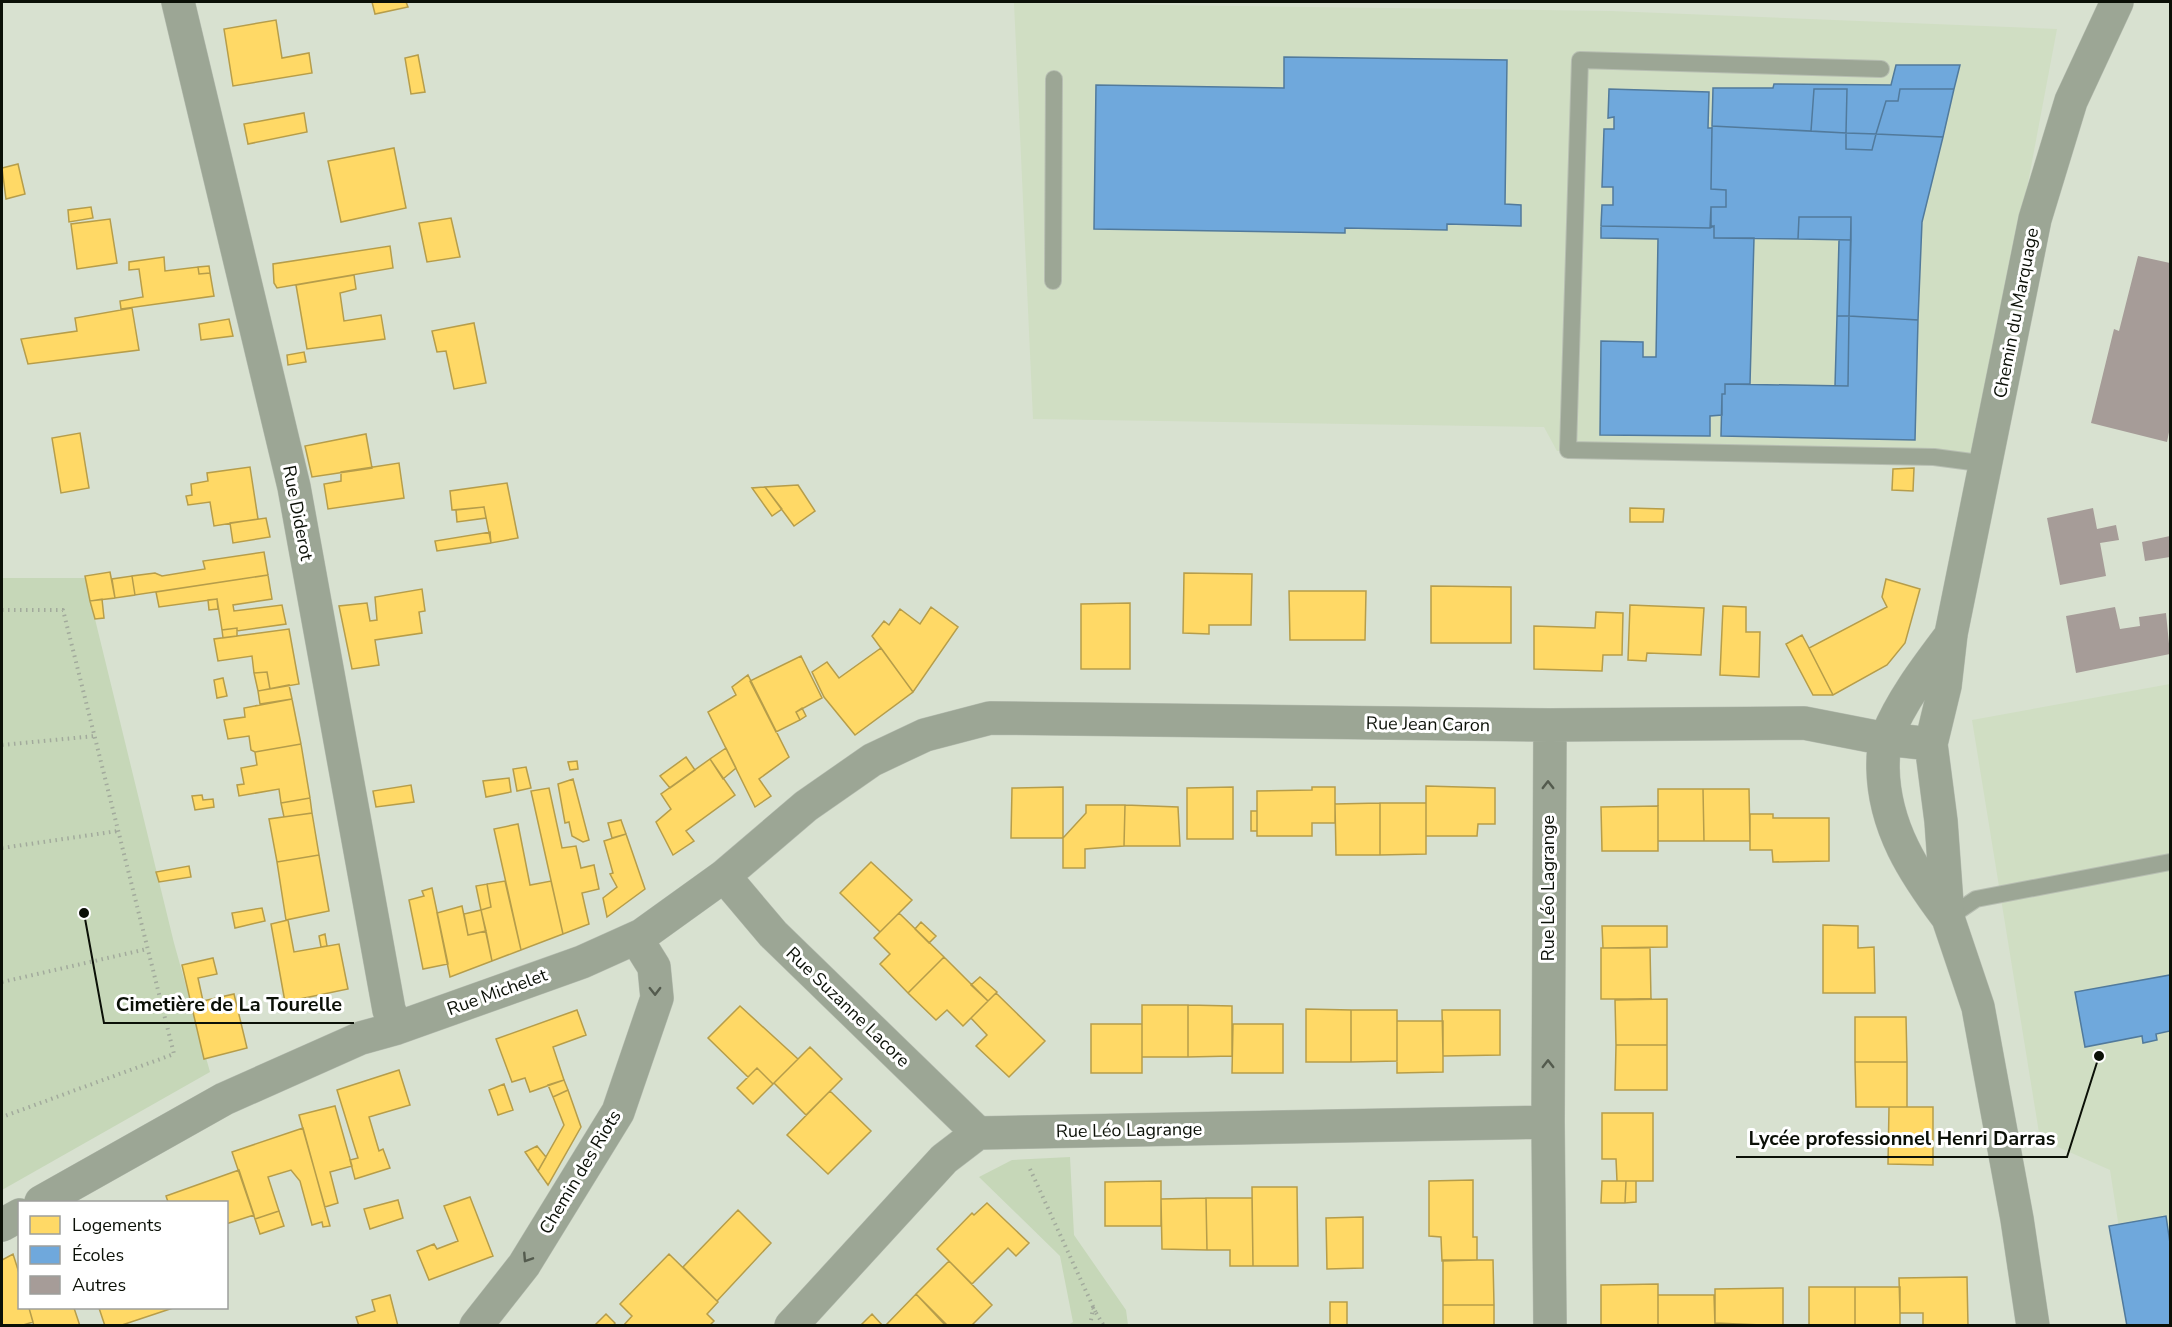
<svg xmlns="http://www.w3.org/2000/svg" width="2172" height="1327" font-family="'Nunito Sans',sans-serif">
<rect width="100%" height="100%" fill="#d8e1d0"/>
<path fill="#d0dec3" d="M 1014,3 L 1611,11 L 2057,29 L 1977,453 L 1557,451 L 1544,427 L 1033,419 Z
M 2170,684 L 2170,1325 L 2134,1325 L 2110,1170 L 2040,1139 L 1972,720 Z"/>
<path fill="#c6d7b8" d="M 2,578 L 85,578 L 174,943 L 210,1072 L 2,1190 Z
M 1070,1157 L 1074,1235 L 1126,1310 L 1128,1325 L 1068,1325 L 1073,1322 L 1060,1256 L 979,1177 L 1012,1160 Z"/>
<path fill="#ffd966" stroke="#b69d4a" stroke-width="1.5" d="M 372,2 L 406,2 L 408,7 L 375,14 Z
M 276,20 L 282,58 L 309,53 L 312,73 L 233,86 L 224,29 Z
M 418,55 L 425,92 L 411,94 L 405,58 Z
M 304,113 L 307,132 L 248,144 L 244,124 Z
M 394,148 L 406,208 L 341,222 L 328,161 Z
M 18,164 L 25,194 L 6,199 L 2,168 Z
M 91,207 L 93,218 L 69,222 L 68,210 Z
M 451,218 L 460,257 L 427,262 L 419,223 Z
M 110,219 L 117,263 L 77,269 L 71,224 Z
M 390,246 L 393,268 L 277,288 L 274,283 L 273,264 Z
M 164,257 L 165,271 L 198,267 L 199,274 L 210,273 L 214,296 L 121,309 L 120,301 L 143,297 L 139,269 L 129,270 L 129,262 Z
M 209,266 L 210,273 L 199,274 L 198,267 Z
M 354,275 L 356,289 L 340,293 L 344,321 L 381,315 L 385,339 L 307,349 L 296,285 Z
M 132,308 L 139,350 L 28,364 L 21,339 L 77,331 L 75,318 Z
M 229,319 L 233,336 L 201,340 L 199,324 Z
M 474,323 L 486,383 L 454,389 L 446,351 L 437,352 L 432,331 Z
M 304,352 L 306,362 L 288,365 L 287,355 Z
M 80,433 L 89,488 L 61,493 L 52,438 Z
M 366,434 L 372,468 L 312,477 L 305,446 Z
M 399,463 L 404,498 L 328,509 L 324,484 L 341,481 L 341,472 Z
M 250,467 L 258,519 L 214,526 L 210,502 L 188,505 L 186,496 L 192,495 L 191,484 L 208,481 L 207,473 Z
M 1914,468 L 1913,491 L 1892,490 L 1893,469 Z
M 507,483 L 518,538 L 491,543 L 484,507 L 452,510 L 450,491 Z
M 798,485 L 815,511 L 794,526 L 765,487 Z
M 765,487 L 782,509 L 772,516 L 752,488 Z
M 484,507 L 486,518 L 457,522 L 456,510 Z
M 1630,508 L 1664,509 L 1663,522 L 1630,522 Z
M 266,518 L 270,537 L 233,543 L 230,523 Z
M 490,532 L 491,543 L 437,551 L 435,541 Z
M 264,552 L 268,575 L 135,595 L 132,576 L 155,573 L 162,576 L 205,569 L 203,561 Z
M 110,572 L 115,598 L 90,601 L 85,576 Z
M 1184,573 L 1252,574 L 1251,625 L 1209,625 L 1209,634 L 1183,633 Z
M 268,575 L 272,599 L 233,605 L 234,611 L 282,605 L 286,624 L 237,631 L 237,628 L 222,630 L 217,599 L 159,607 L 156,592 Z
M 132,576 L 135,595 L 115,598 L 112,579 Z
M 1886,579 L 1920,589 L 1905,643 L 1887,665 L 1833,695 L 1809,648 L 1887,607 L 1882,597 Z
M 1431,586 L 1511,587 L 1511,643 L 1431,643 Z
M 422,589 L 425,611 L 419,612 L 422,633 L 375,640 L 379,665 L 352,669 L 339,606 L 367,603 L 370,621 L 377,620 L 375,597 Z
M 1289,591 L 1366,591 L 1365,640 L 1290,640 Z
M 102,599 L 104,618 L 95,619 L 90,601 Z
M 217,599 L 218,609 L 209,610 L 208,600 Z
M 1130,603 L 1130,669 L 1081,669 L 1081,604 Z
M 1630,605 L 1704,608 L 1701,655 L 1647,653 L 1646,661 L 1628,660 Z
M 1723,606 L 1746,607 L 1746,632 L 1760,632 L 1759,677 L 1720,675 Z
M 931,607 L 958,627 L 913,692 L 872,636 L 884,621 L 889,625 L 900,609 L 920,624 Z
M 1596,612 L 1623,613 L 1622,655 L 1603,655 L 1602,671 L 1534,669 L 1534,626 L 1595,628 Z
M 237,628 L 237,636 L 223,638 L 222,630 Z
M 289,629 L 299,684 L 270,689 L 267,672 L 254,673 L 252,656 L 218,661 L 214,639 Z
M 1802,635 L 1809,648 L 1833,695 L 1813,695 L 1786,644 Z
M 881,648 L 913,692 L 855,735 L 824,697 L 812,672 L 827,662 L 839,678 Z
M 801,656 L 822,698 L 796,712 L 800,720 L 776,732 L 750,681 Z
M 267,672 L 270,689 L 258,691 L 254,673 Z
M 748,675 L 789,757 L 759,779 L 771,796 L 755,807 L 708,712 L 736,695 L 732,687 Z
M 223,678 L 227,696 L 217,698 L 214,680 Z
M 289,685 L 292,699 L 260,704 L 258,691 Z
M 292,699 L 301,744 L 255,752 L 251,750 L 249,736 L 228,739 L 224,720 L 245,717 L 244,708 Z
M 802,708 L 806,716 L 800,720 L 796,712 Z
M 301,744 L 310,798 L 281,803 L 279,789 L 239,796 L 237,785 L 244,784 L 241,768 L 257,765 L 255,752 Z
M 726,748 L 736,768 L 723,779 L 710,759 Z
M 686,757 L 695,770 L 670,788 L 660,776 Z
M 710,759 L 735,795 L 686,831 L 694,841 L 673,855 L 656,822 L 671,809 L 661,794 Z
M 577,761 L 578,769 L 570,770 L 568,762 Z
M 526,767 L 531,788 L 517,791 L 513,769 Z
M 509,778 L 511,792 L 486,797 L 483,781 Z
M 573,779 L 589,840 L 583,842 L 572,836 L 569,822 L 565,823 L 558,784 Z
M 411,785 L 414,802 L 376,807 L 373,791 Z
M 1426,786 L 1495,788 L 1495,824 L 1478,824 L 1477,836 L 1426,836 Z
M 1063,787 L 1063,838 L 1011,838 L 1012,788 Z
M 1233,787 L 1233,839 L 1187,839 L 1187,788 Z
M 1312,787 L 1335,787 L 1335,823 L 1312,823 L 1312,836 L 1257,836 L 1257,791 L 1312,790 Z
M 549,788 L 562,848 L 576,846 L 581,868 L 594,865 L 599,889 L 582,893 L 589,924 L 563,934 L 531,791 Z
M 1658,789 L 1703,789 L 1704,841 L 1658,841 Z
M 1703,789 L 1749,789 L 1750,841 L 1704,841 Z
M 202,795 L 203,800 L 213,799 L 214,807 L 195,810 L 192,796 Z
M 310,798 L 312,813 L 284,817 L 281,803 Z
M 1380,803 L 1380,855 L 1336,855 L 1335,804 Z
M 1380,803 L 1426,803 L 1426,854 L 1380,855 Z
M 1086,805 L 1125,805 L 1124,846 L 1085,849 L 1085,868 L 1063,868 L 1063,838 L 1086,813 Z
M 1125,805 L 1178,807 L 1180,846 L 1124,846 Z
M 1658,806 L 1658,851 L 1602,851 L 1601,807 Z
M 1251,811 L 1257,811 L 1257,831 L 1251,831 Z
M 312,813 L 319,855 L 277,862 L 269,819 Z
M 1750,814 L 1773,814 L 1773,818 L 1829,818 L 1829,861 L 1773,862 L 1772,850 L 1750,850 Z
M 621,820 L 626,834 L 612,838 L 608,823 Z
M 518,824 L 530,885 L 551,881 L 563,934 L 521,950 L 494,829 Z
M 626,834 L 645,889 L 607,917 L 603,898 L 617,887 L 610,874 L 613,873 L 604,841 Z
M 319,855 L 329,911 L 286,920 L 277,862 Z
M 871,862 L 912,900 L 880,932 L 840,893 Z
M 189,866 L 191,877 L 159,882 L 156,872 Z
M 505,881 L 521,950 L 492,961 L 481,910 L 491,907 L 487,884 Z
M 487,884 L 491,907 L 481,910 L 476,886 Z
M 432,888 L 448,964 L 423,969 L 409,900 L 424,896 L 422,891 Z
M 462,906 L 468,935 L 486,931 L 492,961 L 450,977 L 437,913 Z
M 262,908 L 265,921 L 235,928 L 232,913 Z
M 481,910 L 486,931 L 468,935 L 464,914 Z
M 899,913 L 944,957 L 908,993 L 880,964 L 890,954 L 874,938 Z
M 288,920 L 294,952 L 339,944 L 348,989 L 285,1002 L 271,924 Z
M 921,922 L 936,936 L 929,943 L 915,929 Z
M 1823,925 L 1858,926 L 1858,948 L 1874,947 L 1875,993 L 1823,993 Z
M 1602,926 L 1667,926 L 1667,947 L 1603,948 Z
M 325,934 L 327,946 L 321,947 L 319,936 Z
M 1601,948 L 1650,948 L 1651,999 L 1601,999 Z
M 944,957 L 988,1001 L 963,1026 L 947,1010 L 936,1020 L 908,993 Z
M 213,958 L 217,974 L 198,978 L 203,1001 L 234,994 L 247,1048 L 204,1059 L 182,965 Z
M 980,977 L 997,992 L 988,1001 L 971,985 Z
M 996,993 L 1045,1041 L 1009,1077 L 976,1046 L 987,1035 L 971,1018 Z
M 1667,999 L 1667,1045 L 1616,1045 L 1615,1000 Z
M 1142,1005 L 1188,1005 L 1188,1057 L 1142,1057 Z
M 1188,1005 L 1232,1006 L 1232,1056 L 1188,1057 Z
M 740,1006 L 798,1059 L 773,1084 L 757,1068 L 748,1077 L 708,1038 Z
M 1306,1009 L 1351,1010 L 1351,1062 L 1306,1062 Z
M 577,1010 L 586,1035 L 553,1047 L 564,1080 L 530,1092 L 525,1078 L 512,1082 L 496,1039 Z
M 1351,1010 L 1397,1010 L 1397,1061 L 1351,1062 Z
M 1442,1010 L 1500,1010 L 1500,1055 L 1443,1056 Z
M 1855,1017 L 1906,1017 L 1907,1062 L 1855,1062 Z
M 1397,1021 L 1443,1021 L 1443,1072 L 1397,1073 Z
M 1091,1024 L 1142,1024 L 1142,1073 L 1091,1073 Z
M 1233,1024 L 1283,1024 L 1283,1073 L 1232,1073 Z
M 1616,1045 L 1667,1045 L 1667,1090 L 1615,1090 Z
M 810,1047 L 842,1079 L 806,1115 L 774,1083 Z
M 1855,1062 L 1907,1062 L 1907,1107 L 1856,1107 Z
M 757,1068 L 773,1084 L 753,1104 L 737,1088 Z
M 399,1070 L 410,1105 L 369,1117 L 379,1151 L 383,1149 L 390,1168 L 355,1179 L 350,1160 L 358,1158 L 337,1090 Z
M 564,1080 L 568,1090 L 553,1097 L 548,1085 Z
M 504,1084 L 513,1110 L 498,1115 L 489,1090 Z
M 568,1090 L 581,1127 L 548,1185 L 538,1171 L 564,1125 L 553,1097 Z
M 830,1091 L 871,1131 L 828,1174 L 787,1135 Z
M 335,1106 L 352,1166 L 330,1172 L 338,1203 L 325,1207 L 299,1115 Z
M 1889,1107 L 1933,1107 L 1933,1165 L 1888,1164 Z
M 1602,1113 L 1653,1113 L 1653,1181 L 1617,1181 L 1616,1159 L 1602,1159 Z
M 303,1128 L 330,1226 L 323,1227 L 322,1222 L 312,1225 L 300,1181 L 291,1170 L 268,1177 L 279,1211 L 255,1219 L 232,1152 Z
M 537,1146 L 546,1157 L 538,1171 L 525,1152 Z
M 239,1170 L 254,1215 L 226,1224 L 226,1202 L 168,1202 L 166,1196 Z
M 1473,1180 L 1473,1237 L 1477,1237 L 1477,1260 L 1442,1261 L 1441,1237 L 1429,1236 L 1429,1181 Z
M 1161,1181 L 1161,1226 L 1105,1226 L 1105,1182 Z
M 1602,1181 L 1626,1181 L 1625,1203 L 1601,1203 Z
M 1626,1181 L 1636,1181 L 1636,1202 L 1625,1203 Z
M 1252,1187 L 1297,1187 L 1298,1266 L 1253,1266 Z
M 470,1197 L 493,1256 L 429,1280 L 417,1251 L 434,1244 L 437,1249 L 458,1241 L 444,1206 Z
M 1206,1198 L 1252,1198 L 1253,1266 L 1230,1266 L 1230,1250 L 1207,1250 Z
M 1206,1198 L 1207,1250 L 1162,1249 L 1161,1199 Z
M 398,1200 L 403,1218 L 370,1229 L 364,1209 Z
M 987,1203 L 1029,1243 L 1016,1256 L 1008,1248 L 972,1284 L 937,1249 L 972,1213 L 974,1215 Z
M 738,1210 L 771,1243 L 717,1301 L 683,1267 Z
M 279,1211 L 284,1226 L 260,1234 L 255,1219 Z
M 1363,1217 L 1363,1268 L 1327,1269 L 1326,1218 Z
M 13,1254 L 20,1276 L 20,1308 L 29,1308 L 33,1322 L 20,1326 L 2,1326 L 2,1260 Z
M 669,1254 L 718,1302 L 707,1314 L 714,1321 L 709,1326 L 623,1326 L 632,1316 L 620,1304 Z
M 1443,1260 L 1493,1260 L 1494,1305 L 1443,1305 Z
M 949,1261 L 992,1305 L 971,1326 L 948,1326 L 916,1294 Z
M 1967,1277 L 1968,1326 L 1923,1326 L 1923,1313 L 1900,1313 L 1899,1278 Z
M 1658,1284 L 1658,1326 L 1601,1326 L 1601,1285 Z
M 1809,1287 L 1855,1287 L 1855,1326 L 1809,1326 Z
M 1855,1287 L 1900,1287 L 1900,1326 L 1855,1326 Z
M 1783,1288 L 1783,1326 L 1715,1323 L 1715,1289 Z
M 916,1294 L 946,1326 L 885,1326 Z
M 390,1295 L 398,1326 L 359,1326 L 356,1317 L 375,1311 L 372,1300 Z
M 1658,1295 L 1714,1295 L 1715,1326 L 1658,1326 Z
M 1330,1302 L 1347,1302 L 1347,1325 L 1330,1325 Z
M 1443,1305 L 1494,1305 L 1494,1326 L 1443,1326 Z
M 29,1308 L 74,1308 L 80,1326 L 34,1326 Z
M 99,1308 L 173,1308 L 119,1326 L 105,1326 Z
M 606,1314 L 615,1323 L 613,1326 L 594,1326 Z
M 872,1314 L 883,1326 L 860,1326 Z"/>
<path fill="#6fa8dc" stroke="#517a9c" stroke-width="1.5" d="M 1284,57 L 1507,60 L 1505,204 L 1521,205 L 1521,226 L 1447,224 L 1447,230 L 1345,228 L 1345,233 L 1094,229 L 1096,85 L 1284,88 Z
M 1896,65 L 1960,65 L 1954,89 L 1900,89 L 1898,101 L 1886,101 L 1876,134 L 1846,133 L 1847,89 L 1814,89 L 1811,131 L 1712,126 L 1713,88 L 1773,88 L 1774,84 L 1891,85 Z
M 1609,89 L 1709,92 L 1708,128 L 1712,128 L 1711,189 L 1726,190 L 1726,207 L 1711,207 L 1710,228 L 1601,226 L 1602,205 L 1613,205 L 1613,187 L 1602,187 L 1604,129 L 1614,129 L 1614,117 L 1608,118 Z
M 1814,89 L 1847,89 L 1846,133 L 1811,131 Z
M 1900,89 L 1954,89 L 1943,137 L 1876,134 L 1886,101 L 1898,101 Z
M 1712,126 L 1846,133 L 1846,149 L 1872,150 L 1876,134 L 1943,137 L 1922,222 L 1918,320 L 1849,316 L 1851,217 L 1799,217 L 1798,239 L 1714,238 L 1714,226 L 1711,226 L 1711,207 L 1726,207 L 1726,190 L 1711,189 Z
M 1846,133 L 1876,134 L 1872,150 L 1846,149 Z
M 1799,217 L 1851,217 L 1851,240 L 1798,239 Z
M 1601,226 L 1710,228 L 1714,226 L 1714,238 L 1754,238 L 1750,384 L 1725,384 L 1725,394 L 1722,394 L 1722,415 L 1710,416 L 1710,436 L 1600,435 L 1601,341 L 1643,342 L 1643,357 L 1656,357 L 1658,239 L 1601,238 Z
M 1839,240 L 1851,240 L 1849,316 L 1837,316 Z
M 1837,316 L 1849,316 L 1848,386 L 1835,386 Z
M 1849,316 L 1918,320 L 1915,440 L 1721,436 L 1722,394 L 1725,394 L 1725,384 L 1848,386 Z
M 2170,975 L 2170,1031 L 2156,1034 L 2157,1040 L 2143,1043 L 2142,1036 L 2085,1047 L 2075,992 Z
M 2166,1216 L 2170,1243 L 2170,1326 L 2127,1326 L 2109,1226 Z"/>
<path fill="#a69c98" d="M 2138,256 L 2170,263 L 2170,427 L 2167,442 L 2091,423 L 2114,329 L 2119,331 Z
M 2093,508 L 2097,529 L 2116,525 L 2119,540 L 2100,543 L 2106,576 L 2060,585 L 2047,518 Z
M 2170,536 L 2170,557 L 2145,561 L 2142,542 Z
M 2115,607 L 2120,629 L 2140,626 L 2139,617 L 2166,613 L 2170,654 L 2076,673 L 2066,616 Z"/>
<g fill="none" stroke-linecap="round" stroke-linejoin="round">
<defs>
<path id="service" d="M 1881,69 L 1580,60 L 1568,450 L 1934,457 L 1987,464
M 1053,281 L 1054,79
M 1948,918 L 1976,899 L 2170,862"/>
<path id="minor" d="M 178,2 L 294,487 L 389,1010 L 397,1028
M 1550,725 L 1548,1122 L 1550,1326
M 724,876 L 773,934 L 978,1133
M 1948,918 C 1914,873 1884,827 1883,768 C 1883,758 1883,746 1887,736 C 1902,699 1927,667 1951,635
M 41,1202 L 224,1099 L 361,1038 L 397,1028 L 582,962 L 642,935 L 724,876 L 806,806 L 872,760 L 925,735 L 990,718 L 1550,725 L 1804,723 L 1886,739 L 1931,744
M 2,1225 L 20,1215
M 476,1326 L 524,1265 L 618,1112 L 657,998 L 654,967 L 636,938
M 791,1326 L 944,1159 L 978,1133 L 1548,1122
M 2033,1326 L 2017,1219 L 1978,1007 L 1948,918 L 1941,821 L 1931,744 L 1945,686 L 1951,634 L 2035,219 L 2071,101 L 2117,2"/>
</defs>
<use href="#service" stroke="#b7beb2" stroke-width="18"/>
<use href="#minor" stroke="#b7beb2" stroke-width="34"/>
<path stroke="#a2aa9c" stroke-width="4" stroke-dasharray="1.5 4.5" stroke-linecap="butt" d="M 2,610 L 63,610 L 174,1054 L 2,1117
M 2,745 L 95,736
M 2,848 L 118,831
M 2,982 L 147,949
M 1030,1169 L 1096,1313
M 1090,1326 L 1093,1308 L 1104,1326"/>
<use href="#service" stroke="#9ca695" stroke-width="16"/>
<use href="#minor" stroke="#9ca695" stroke-width="33"/>
</g>
<defs><path id="oneway-chevron" d="M-2-3.5L2.5 0L-2 3.5" fill="none" stroke-width="1.6" stroke-linecap="round" stroke-linejoin="round" transform="scale(1.5)"/></defs>
<g stroke="#545b4e">
<use href="#oneway-chevron" transform="translate(1548 785) rotate(-90)"/>
<use href="#oneway-chevron" transform="translate(655 991) rotate(89)"/>
<use href="#oneway-chevron" transform="translate(1548 1064) rotate(-90)"/>
<use href="#oneway-chevron" transform="translate(527 1258) rotate(123)"/>
</g>
<g text-anchor="middle" stroke-width="6" stroke-linejoin="round" paint-order="stroke">
<g font-size="18" fill="#0b1007" stroke="#fff">
<text transform="translate(2016 313) rotate(-79)" y="6">Chemin du Marquage</text>
<text transform="translate(298 513) rotate(79)" y="6">Rue Diderot</text>
<text transform="translate(1428 724) rotate(1)" y="6">Rue Jean Caron</text>
<text transform="translate(1548 888) rotate(-90)" y="6">Rue Léo Lagrange</text>
<text transform="translate(497 992) rotate(-20)" y="6">Rue Michelet</text>
<text transform="translate(848 1007) rotate(44)" y="6">Rue Suzanne Lacore</text>
<text transform="translate(1129 1130) rotate(-1)" y="6">Rue Léo Lagrange</text>
<text transform="translate(580 1172) rotate(-59)" y="6">Chemin des Riots</text>
</g>
</g>
<path fill="none" stroke="#0b1007" stroke-width="2" d="M84 913L104 1023H354M2099 1056L2067 1157H1736"/>
<g fill="#0b1007" stroke="#fff" stroke-width="2">
<circle cx="84" cy="913" r="6"/>
<circle cx="2099" cy="1056" r="6"/>
</g>
<g font-size="20" text-anchor="middle" font-weight="bold" fill="#0b1007" stroke="#fff" stroke-width="6" stroke-linejoin="round" paint-order="stroke">
<text x="229" y="1011">Cimetière de La Tourelle</text>
<text x="1902" y="1145">Lycée professionnel Henri Darras</text>
</g>
<rect width="2172" height="1327" fill="none" stroke="#0b1007" stroke-width="6"/>
<rect x="18" y="1201" width="210" height="108" fill="#ffffff" stroke="#9d9f9c" stroke-width="1.5"/>
<rect x="30" y="1216" width="30" height="18" fill="#ffd966" stroke="#9d9f9c" stroke-width="1.5"/>
<text x="72" y="1231" font-size="18" fill="#0b1007">Logements</text>
<rect x="30" y="1246" width="30" height="18" fill="#6fa8dc" stroke="#9d9f9c" stroke-width="1.5"/>
<text x="72" y="1261" font-size="18" fill="#0b1007">Écoles</text>
<rect x="30" y="1276" width="30" height="18" fill="#a69c98" stroke="#9d9f9c" stroke-width="1.5"/>
<text x="72" y="1291" font-size="18" fill="#0b1007">Autres</text>
</svg>
